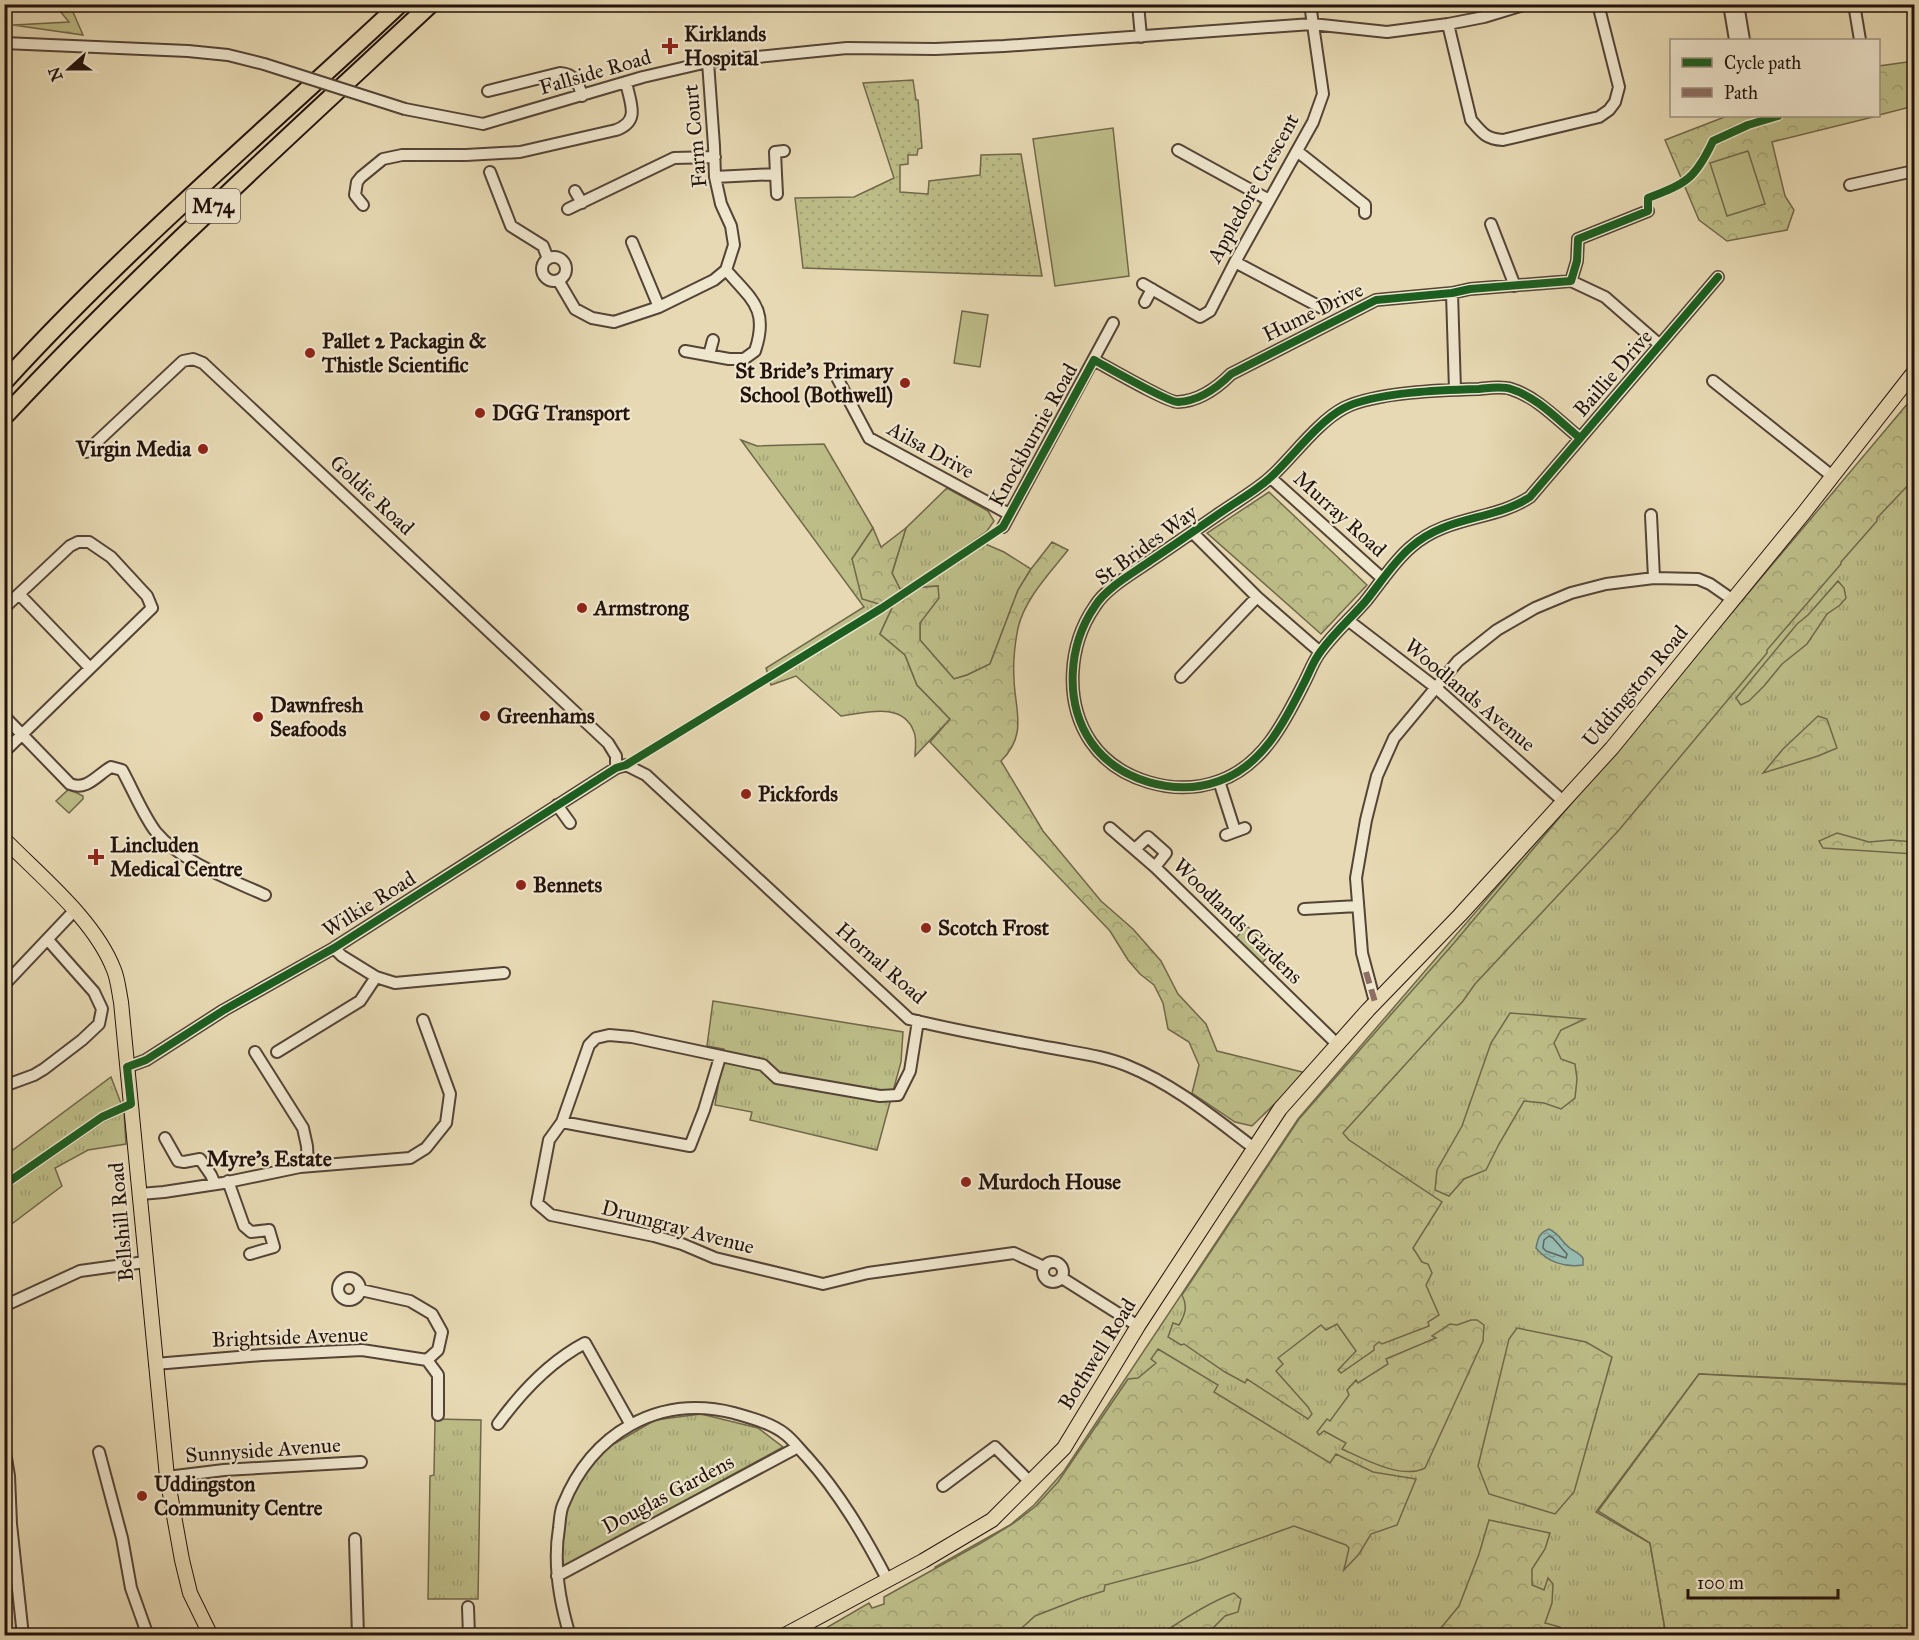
<svg xmlns="http://www.w3.org/2000/svg" width="1919" height="1640" font-family="'IM FELL Great Primer',serif">
<defs>
<pattern id="grass-tufts" width="24" height="20" patternUnits="userSpaceOnUse" patternTransform="scale(1.5)"><rect width="24" height="20" fill="#bdbd88"/><path d="M3 7l-1-3M5 7V3M7 7l1-3M15 17l-1-3M17 17v-4M19 17l1-3" fill="none" stroke="#a2a274"/></pattern>
<pattern id="forest-crowns" width="20" height="18" patternUnits="userSpaceOnUse" patternTransform="scale(1.5)"><rect width="20" height="18" fill="#bdbd88"/><path d="M2 6a3 3 0 1 1 6 0M12 15a3 3 0 1 1 6 0" fill="none" stroke="#a2a274"/></pattern>
<pattern id="garden-dots" width="8" height="8" patternUnits="userSpaceOnUse" patternTransform="scale(1.5)"><rect width="8" height="8" fill="#bdbd88"/><path d="M2 2h.1M6 6h.1" fill="none" stroke="#a2a274" stroke-width="1.8" stroke-linecap="round"/></pattern>
<pattern id="water-ripples" width="26" height="14" patternUnits="userSpaceOnUse" patternTransform="scale(1.5)"><rect width="26" height="14" fill="#97baaf"/><path d="M2 4q2-2 4 0t4 0M15 11q2-2 4 0t4 0" fill="none" stroke="#829f95"/></pattern>
</defs>
<rect width="100%" height="100%" fill="#e7d9b3"/>
<filter id="stains"><feTurbulence type="fractalNoise" baseFrequency=".00333" numOctaves="4"/><feColorMatrix values="0 0 0 0 .2 0 0 0 0 .09 0 0 0 0 .02 0 0 0 .5 -.17"/></filter>
<radialGradient id="worn" r=".72"><stop offset=".6" stop-color="#630" stop-opacity="0"/><stop offset="1" stop-color="#630" stop-opacity=".3"/></radialGradient>
<path fill="url(#grass-tufts)" stroke="#70684a" stroke-width="1.5" d="M 1914,396 L 1914,1384 L 1699,1374 L 1596,1512 L 1650,1543 L 1666,1635 L 958,1635 L 935,1567 L 1010,1525 L 1034,1505 L 1064,1471 L 1298,1119 L 1806,527 Z
M 741,440 L 757,446 L 824,444 L 873,528 L 852,559 L 892,608 L 880,634 L 905,655 L 917,685 L 950,719 L 915,756 C 915,749 917,739 914,732 C 903,701 865,713 841,716 L 796,676 L 771,685 L 766,668 L 864,607 Z
M 947,488 L 988,511 L 994,521 L 987,531 L 911,586 L 900,589 L 892,573 L 906,528 Z
M 983,543 L 1004,552 L 1031,569 L 1018,590 L 990,664 L 967,675 L 954,679 L 920,640 L 920,623 L 938,586 L 918,587 Z
M 713,1001 L 903,1032 L 901,1062 L 877,1150 L 750,1120 L 752,1112 L 715,1105 L 724,1049 L 707,1046 Z
M 111,1077 L 122,1106 L 97,1115 L 5,1179 L 5,1156 Z
M 124,1112 L 126,1144 L 88,1150 L 55,1168 L 62,1186 L 5,1229 L 5,1190 L 105,1121 Z
M 701,1414 L 758,1428 L 783,1447 L 564,1567 L 560,1546 L 567,1508 L 583,1474 L 607,1448 L 655,1420 Z
M 435,1419 L 481,1420 L 478,1599 L 428,1599 L 430,1476 L 434,1475 Z"/>
<path fill="url(#forest-crowns)" stroke="#70684a" stroke-width="1.5" d="M 55,5 L 70,5 L 83,35 L 13,25 L 69,22 Z
M 1914,61 L 1914,106 L 1879,115 L 1879,66 Z
M 1727,116 L 1877,116 L 1772,142 L 1785,196 L 1794,210 L 1787,230 L 1727,241 L 1699,220 L 1665,140 Z
M 1914,396 L 1914,479 L 1877,518 L 1877,521 L 1841,562 L 1841,564 L 1767,650 L 1767,653 L 1619,830 L 1475,984 L 1463,1001 L 1343,1133 L 1349,1140 L 1442,1202 L 1413,1248 L 1422,1262 L 1428,1264 L 1432,1273 L 1426,1285 L 1439,1315 L 1428,1322 L 1429,1326 L 1382,1344 L 1379,1342 L 1374,1346 L 1374,1350 L 1341,1373 L 1338,1370 L 1356,1351 L 1337,1324 L 1326,1330 L 1321,1325 L 1278,1358 L 1283,1364 L 1276,1371 L 1308,1407 L 1312,1414 L 1308,1419 L 1247,1379 L 1245,1383 L 1225,1372 L 1184,1344 L 1181,1345 L 1168,1337 L 1173,1323 L 1179,1325 C 1185,1315 1188,1306 1182,1295 L 1299,1119 L 1454,943 Z
M 1269,492 L 1367,585 L 1321,634 L 1207,533 Z
M 873,528 L 881,547 L 906,528 L 892,573 L 900,589 L 938,586 L 939,598 L 920,623 L 920,640 L 954,679 L 967,675 L 990,664 L 1018,590 L 1031,569 L 1052,542 L 1068,550 C 1050,573 1025,598 1018,628 C 1015,643 1013,663 1014,679 C 1015,711 1028,734 1001,761 L 1043,831 L 1101,901 L 1133,929 L 1161,961 L 1178,994 L 1206,1024 L 1217,1051 L 1306,1073 L 1252,1126 L 1235,1122 L 1192,1093 L 1199,1065 L 1189,1042 L 1168,1029 L 1163,1003 L 1154,985 L 1140,974 L 1128,960 L 1110,931 L 930,742 L 950,719 L 917,685 L 905,655 L 880,634 L 892,608 L 862,599 L 852,559 Z
M 1838,581 L 1844,588 L 1846,598 L 1840,605 L 1827,614 L 1807,644 L 1782,664 L 1764,686 L 1749,701 L 1741,705 L 1736,698 L 1797,624 L 1808,615 Z
M 1818,716 L 1827,719 L 1837,748 L 1818,756 L 1763,773 L 1783,749 Z
M 69,789 L 83,796 L 83,799 L 69,813 L 56,801 Z
M 1837,833 L 1869,842 L 1891,840 L 1914,842 L 1914,854 L 1823,848 L 1819,841 Z
M 1247,926 L 1274,950 L 1262,963 L 1235,939 Z
M 1510,1013 L 1585,1019 L 1561,1030 L 1554,1043 L 1561,1059 L 1575,1064 L 1577,1079 L 1575,1098 L 1561,1109 L 1544,1103 L 1524,1101 L 1499,1144 L 1486,1170 L 1464,1179 L 1449,1196 L 1435,1190 L 1437,1170 L 1462,1126 L 1491,1043 Z
M 1471,1320 L 1477,1320 L 1484,1325 L 1483,1341 L 1425,1468 C 1402,1480 1364,1459 1342,1449 L 1346,1443 L 1324,1431 L 1319,1435 L 1317,1432 L 1327,1419 L 1330,1421 L 1349,1395 L 1347,1390 L 1356,1380 L 1358,1383 L 1388,1364 L 1386,1359 L 1436,1338 L 1432,1336 L 1450,1324 L 1457,1325 Z
M 1517,1328 L 1586,1342 L 1612,1357 L 1574,1492 L 1555,1514 L 1489,1494 L 1478,1466 L 1509,1339 Z
M 1158,1349 L 1218,1385 L 1214,1392 L 1330,1463 L 1336,1454 L 1373,1472 L 1416,1479 L 1397,1525 L 1371,1534 L 1359,1554 L 1344,1570 L 1349,1548 L 1346,1545 L 1294,1526 L 1197,1561 L 1105,1585 L 1104,1591 L 1081,1598 L 1035,1616 L 1014,1635 L 814,1635 L 869,1603 L 872,1608 L 884,1604 L 884,1597 L 981,1543 L 1014,1523 L 1036,1506 L 1058,1482 L 1128,1379 L 1138,1378 L 1156,1363 L 1151,1359 Z
M 1699,1374 L 1914,1385 L 1914,1635 L 1666,1635 L 1650,1543 L 1598,1511 Z
M 1489,1520 L 1550,1533 L 1545,1549 L 1532,1569 L 1532,1585 L 1544,1590 L 1548,1578 L 1553,1584 L 1552,1603 L 1545,1623 L 1560,1627 L 1562,1635 L 1435,1635 L 1459,1606 L 1479,1554 Z
M 1234,1593 L 1241,1599 L 1238,1612 L 1225,1616 L 1206,1635 L 1160,1635 C 1183,1619 1208,1603 1234,1593 Z"/>
<path fill="url(#garden-dots)" stroke="#70684a" stroke-width="1.5" d="M 913,80 L 916,100 L 918,100 L 922,148 L 918,149 L 917,155 L 908,155 L 908,164 L 900,165 L 900,192 L 928,194 L 929,181 L 980,175 L 981,155 L 1021,154 L 1042,276 L 803,268 L 795,198 L 854,197 L 894,178 L 863,83 Z"/>
<path fill="#bdbd88" stroke="#70684a" stroke-width="1.5" d="M 1113,128 L 1129,276 L 1055,286 L 1033,139 Z
M 1748,151 L 1765,204 L 1727,216 L 1710,163 Z
M 962,311 L 988,315 L 980,367 L 954,363 Z"/>
<path fill="url(#water-ripples)" stroke="#69776e" stroke-width="1.5" d="M 1549,1229 C 1560,1234 1562,1243 1571,1249 C 1576,1252 1579,1253 1583,1258 L 1583,1265 C 1566,1268 1547,1262 1536,1248 C 1538,1238 1539,1233 1549,1229 Z"/>
<g fill="none" stroke-linecap="round" stroke-linejoin="round">
<path stroke="#5d665e" stroke-width="1.5" d="M 1549,1236 L 1553,1238 L 1567,1254 L 1566,1258 L 1546,1251 L 1543,1248 L 1544,1240 Z"/>
<defs>
<path id="minor" d="M 1138,4 L 1141,37
M 1729,4 L 1735,40
M 1738,4 L 1744,40
M 1854,4 L 1860,40
M 1448,24 L 1471,120 C 1482,133 1486,139 1503,140 L 1599,117 L 1609,110 L 1615,102 L 1619,87 L 1598,4
M 4,43 L 188,51 L 228,55 L 264,64
M 488,91 L 560,73 C 574,74 579,83 582,96
M 405,109 L 483,124 L 643,77 L 708,62 L 847,48 L 935,49 L 1004,46 L 1312,24 L 1387,32 L 1448,24 L 1484,17 L 1527,4
M 1178,150 L 1269,200
M 1297,151 L 1365,205 L 1365,213
M 490,172 L 511,226 L 543,246 L 548,259
M 776,174 L 777,194
M 715,177 L 776,174 L 775,152 L 784,151
M 1850,185 L 1914,171
M 575,191 L 582,203
M 363,205 L 355,195 L 357,182 L 361,177 L 383,159 L 402,155 L 466,155 L 520,152 L 616,130 C 641,121 630,103 626,82
M 568,209 L 674,158 L 715,157
M 1491,224 L 1515,286
M 632,242 L 659,307
M542 269a12 12 0 1 1 24 0a12 12 0 1 1-24 0Z
M 1235,262 L 1322,308
M 558,280 L 575,309 L 592,318 L 614,322 L 659,307 L 714,280 L 726,270 L 734,245 L 731,226 L 721,204 L 715,177 L 714,146 L 708,62
M 1571,281 L 1577,261 L 1578,239 L 1648,211
M 1143,284 L 1200,317 L 1210,311 L 1235,262 L 1313,122 L 1323,94 L 1310,4
M 1452,293 L 1455,390
M 1145,302 L 1152,289
M 685,351 L 729,359 L 744,359 L 755,351 C 769,309 752,300 726,270
M 709,355 L 713,340
M 1094,360 C 1107,367 1169,403 1178,402 C 1199,401 1217,388 1231,374 L 1376,300 L 1452,293 L 1470,289 L 1571,281 L 1605,297 L 1660,345
M 834,372 L 869,438 L 1009,514
M 1713,381 L 1832,476
M 1580,438 C 1559,421 1537,397 1511,389 C 1502,386 1489,388 1479,389 C 1443,390 1375,392 1344,408 C 1319,421 1294,455 1273,475 C 1259,489 1237,501 1220,513 C 1197,529 1174,545 1150,561 C 1133,573 1106,588 1095,606 C 1068,645 1064,702 1091,742 C 1118,781 1175,797 1219,781 C 1262,766 1284,723 1303,685 C 1309,674 1313,661 1321,651 C 1334,633 1351,618 1365,602 C 1379,585 1394,561 1411,547 C 1447,515 1494,521 1530,497 L 1718,277
M 86,452 L 183,361 L 193,359 L 203,363 L 608,743 L 616,756 L 616,768
M 1271,478 L 1383,579
M 1651,515 L 1654,578
M 1003,527 L 1113,323
M 1193,533 L 1257,597 L 1320,652
M 19,594 L 90,668
M 4,608 L 70,546 L 78,542 L 89,542 L 111,557 L 147,596 L 152,608 L 4,752
M 1349,621 L 1435,687 L 1563,801
M 1181,677 L 1257,597
M 4,716 L 70,784 C 87,791 97,775 111,767 L 122,770 C 132,788 144,817 156,832 C 181,862 230,879 265,895
M 1219,781 L 1235,831
M 557,805 L 570,823
M 1110,828 L 1155,867 L 1337,1044
M 1226,835 L 1245,828
M 1135,849 L 1148,837 L 1166,853 L 1155,867
M 1304,909 L 1358,906
M 376,977 L 395,983 L 504,973
M 4,985 L 74,911
M 1375,1002 L 1362,953 L 1356,878 L 1366,820 L 1377,776 L 1394,738 L 1458,661 L 1497,630 L 1535,608 L 1571,593 L 1606,584 L 1654,578 L 1698,579 L 1710,584 L 1733,600
M 918,1021 L 910,1071 L 898,1095 L 880,1096 L 777,1078 L 763,1065 L 632,1037 L 609,1035 L 596,1038 L 589,1045 L 562,1122 L 549,1140 L 537,1203 L 551,1215 L 654,1236 L 682,1244 L 715,1258 L 823,1284 L 868,1273 L 1014,1253 L 1044,1267
M 255,1052 L 303,1128 L 307,1146 L 308,1166
M 277,1052 L 360,1001 L 376,977 L 342,956 L 334,948
M 127,1067 L 146,1060 L 224,1010 L 334,948 L 616,768 L 626,765 L 646,775 L 909,1019 C 956,1031 1004,1039 1052,1048 C 1078,1053 1104,1056 1128,1066 C 1175,1085 1214,1118 1254,1148
M 4,1086 L 34,1075 L 44,1069 L 82,1040 L 99,1024 L 102,1009 L 94,992 L 48,940
M 562,1122 L 690,1146 L 704,1110 L 720,1057
M 165,1138 L 178,1161 L 184,1162 L 200,1159 L 211,1175 L 215,1184
M 228,1181 L 244,1226 L 251,1232 L 269,1230 L 274,1247 L 250,1254
M 140,1194 L 164,1192 L 223,1183 L 300,1167 L 410,1158 L 426,1148 L 446,1123 L 450,1094 L 423,1020
M1043 1272a10 10 0 1 1 20 0a10 10 0 1 1-20 0Z
M338 1289a11 11 0 1 1 22 0a11 11 0 1 1-22 0Z
M 1062,1278 L 1138,1326
M 4,1306 L 80,1271 L 145,1262
M 427,1360 L 438,1375 L 438,1415
M 155,1364 L 262,1355 L 362,1350 L 427,1360 L 438,1350 L 442,1332 L 432,1314 L 410,1301 L 361,1290
M 498,1424 C 522,1391 549,1362 585,1343 L 631,1425
M 4,1446 L 9,1476 L 11,1524 L 23,1636
M 99,1452 L 122,1538 L 131,1588 L 148,1636
M 167,1477 L 224,1470 L 361,1462
M 943,1486 L 995,1447 L 1030,1482
M 355,1539 L 358,1636
M 557,1576 L 798,1447
M 468,1607 L 469,1636
M 570,1636 C 559,1600 553,1564 559,1528 C 560,1520 560,1512 563,1505 C 592,1433 658,1394 734,1413 C 751,1418 771,1423 785,1434 C 793,1440 800,1450 807,1457 C 840,1494 864,1535 887,1579"/>
<path id="major" d="M 4,839 C 41,877 95,920 114,970 C 118,980 119,992 121,1002 L 167,1477 L 182,1560 L 190,1593 L 211,1636
M 783,1636 L 923,1561 L 992,1520 L 1064,1448 L 1138,1326 L 1280,1109 L 1368,1010 L 1460,915 L 1612,748 L 1803,514 L 1914,372"/>
<path id="highway" d="M 4,382 C 127,247 267,129 400,4
M 4,417 C 139,272 286,139 431,4"/>
</defs>
<use href="#minor" stroke="#544436" stroke-width="14"/>
<use href="#major" stroke="#23130c" stroke-width="16"/>
<use href="#highway" stroke="#23130c" stroke-width="20"/>
<use href="#minor" stroke="#efe6ce" stroke-width="10"/>
<use href="#major" stroke="#e7d9b3" stroke-width="14"/>
<use href="#highway" stroke="#e7d9b3" stroke-width="16"/>
<defs>
<path id="minor-bridge" d="M 264,64 L 405,109"/>
</defs>
<use href="#minor-bridge" stroke="#544436" stroke-width="14" stroke-linecap="butt"/>
<use href="#minor-bridge" stroke="#efe6ce" stroke-width="10"/>
<path stroke="#8d6e63" stroke-width="6" stroke-dasharray="12 6" stroke-linecap="butt" d="M 1366,972 L 1375,1002"/>
<defs>
<path id="cycleway" d="M 1580,438 C 1559,421 1537,397 1511,389 C 1502,386 1489,388 1479,389 C 1443,390 1375,392 1344,408 C 1319,421 1294,455 1273,475 C 1259,489 1237,501 1220,513 C 1197,529 1174,545 1150,561 C 1133,573 1106,588 1095,606 C 1068,645 1064,702 1091,742 C 1118,781 1175,797 1219,781 C 1262,766 1284,723 1303,685 C 1309,674 1313,661 1321,651 C 1334,633 1351,618 1365,602 C 1379,585 1394,561 1411,547 C 1447,515 1494,521 1530,497 L 1718,277
M 4,1185 L 102,1117 L 131,1104 L 127,1067 L 146,1060 L 224,1010 L 334,948 L 616,768 L 626,765 L 882,608 L 1003,527 L 1094,360 C 1107,367 1169,403 1178,402 C 1199,401 1217,388 1231,374 L 1376,300 L 1452,293 L 1470,289 L 1571,281 L 1577,261 L 1578,239 L 1648,211 L 1648,198 C 1687,183 1695,179 1713,141 L 1748,125 L 1778,116"/>
</defs>
<use href="#cycleway" stroke="#efe6ce" stroke-width="11"/>
<use href="#cycleway" stroke="#1b5e20" stroke-width="8"/>
</g>
<g fill="#8f2418" stroke="#efe6ce" stroke-width="2">
<path d="M667 37h6v6h6v6h-6v6h-6v-6h-6v-6h6z"/>
<circle cx="310" cy="353" r="6"/>
<circle cx="905" cy="383" r="6"/>
<circle cx="480" cy="413" r="6"/>
<circle cx="203" cy="449" r="6"/>
<circle cx="582" cy="608" r="6"/>
<circle cx="485" cy="716" r="6"/>
<circle cx="258" cy="717" r="6"/>
<circle cx="746" cy="794" r="6"/>
<path d="M93 848h6v6h6v6h-6v6h-6v-6h-6v-6h6z"/>
<circle cx="521" cy="885" r="6"/>
<circle cx="926" cy="928" r="6"/>
<circle cx="966" cy="1182" r="6"/>
<circle cx="142" cy="1496" r="6"/>
</g>
<g text-anchor="middle" stroke-width="4.5" stroke-linejoin="round" paint-order="stroke">
<rect fill="#efe6ce" stroke="#605246" stroke-width="1.5" x="186" y="189" width="54" height="34" rx="4.5"/>
<g font-size="20" font-weight="bold" fill="#23130c">
<text x="213" y="213">M74</text>
</g>
<g font-size="21" font-weight="bold" fill="#23130c" stroke="#efe6ce" text-anchor="start">
<text x="684" y="41">Kirklands<tspan x="684" dy="24">Hospital</tspan></text>
<text x="322" y="348">Pallet 2 Packagin &amp;<tspan x="322" dy="24">Thistle Scientific</tspan></text>
<text x="893" y="378" text-anchor="end">St Bride's Primary<tspan x="893" dy="24">School (Bothwell)</tspan></text>
<text x="492" y="420">DGG Transport</text>
<text x="191" y="456" text-anchor="end">Virgin Media</text>
<text x="594" y="615">Armstrong</text>
<text x="270" y="712">Dawnfresh<tspan x="270" dy="24">Seafoods</tspan></text>
<text x="497" y="723">Greenhams</text>
<text x="758" y="801">Pickfords</text>
<text x="110" y="852">Lincluden<tspan x="110" dy="24">Medical Centre</tspan></text>
<text x="533" y="892">Bennets</text>
<text x="938" y="935">Scotch Frost</text>
<text x="978" y="1189">Murdoch House</text>
<text x="154" y="1491">Uddingston<tspan x="154" dy="24">Community Centre</tspan></text>
</g>
<g font-size="21" fill="#23130c" stroke="#efe6ce">
<text transform="translate(595 72) rotate(-16)" y="7">Fallside Road</text>
<text transform="translate(695 136) rotate(-95)" y="7">Farm Court</text>
<text transform="translate(1253 188) rotate(-61)" y="7">Appledore Crescent</text>
<text transform="translate(1313 312) rotate(-26)" y="7">Hume Drive</text>
<text transform="translate(1613 373) rotate(-49)" y="7">Baillie Drive</text>
<text transform="translate(1033 435) rotate(-61)" y="7">Knockburnie Road</text>
<text transform="translate(931 450) rotate(29)" y="7">Ailsa Drive</text>
<text transform="translate(372 495) rotate(43)" y="7">Goldie Road</text>
<text transform="translate(1340 514) rotate(42)" y="7">Murray Road</text>
<text transform="translate(1146 545) rotate(-36)" y="7">St Brides Way</text>
<text transform="translate(1635 686) rotate(-50)" y="7">Uddingston Road</text>
<text transform="translate(1470 695) rotate(40)" y="7">Woodlands Avenue</text>
<text transform="translate(369 904) rotate(-32)" y="7">Wilkie Road</text>
<text transform="translate(1238 921) rotate(44)" y="7">Woodlands Gardens</text>
<text transform="translate(881 963) rotate(41)" y="7">Hornal Road</text>
<text transform="translate(121 1222) rotate(-95)" y="7">Bellshill Road</text>
<text transform="translate(678 1227) rotate(15)" y="7">Drumgray Avenue</text>
<text transform="translate(290 1337) rotate(-2)" y="7">Brightside Avenue</text>
<text transform="translate(1097 1354) rotate(-58)" y="7">Bothwell Road</text>
<text transform="translate(263 1450) rotate(-4)" y="7">Sunnyside Avenue</text>
<text transform="translate(668 1494) rotate(-28)" y="7">Douglas Gardens</text>
</g>
<g font-size="22" font-weight="bold" fill="#23130c" stroke="#efe6ce">
<text x="269" y="1166">Myre's Estate</text>
</g>
</g>
<rect width="1919" height="1640" fill="none" stroke="#e7d9b3" stroke-width="24"/>
<rect x="6" y="6" width="1907" height="1628" fill="none" stroke="#23130c" stroke-width="3"/>
<rect x="12" y="12" width="1895" height="1616" fill="none" stroke="#23130c" stroke-width="1.5"/>
<rect x="1670" y="39" width="210" height="78" fill="#efe6ce" stroke="#9d9280" stroke-width="1.5"/>
<rect x="1682" y="58" width="30" height="9" fill="#1b5e20" stroke="#9d9280" stroke-width="1.5"/>
<text x="1724" y="69" font-size="18" fill="#23130c">Cycle path</text>
<rect x="1682" y="88" width="30" height="9" fill="#8d6e63" stroke="#9d9280" stroke-width="1.5"/>
<text x="1724" y="99" font-size="18" fill="#23130c">Path</text>
<g transform="translate(69 69) rotate(249)" stroke="#efe6ce" stroke-width="4.5" paint-order="stroke">
<path d="M0-4.5L10 22L0 15L-10 22Z" fill="#23130c"/>
<text y="-9" font-size="16" font-weight="bold" text-anchor="middle" fill="#23130c">N</text>
</g>
<path d="M1688 1589v9h150v-9" fill="none" stroke="#23130c" stroke-width="3"/>
<text x="1697" y="1589" font-size="18" fill="#23130c" stroke="#efe6ce" stroke-width="4.5" paint-order="stroke">100 m</text>
<rect width="100%" height="100%" filter="url(#stains)"/>
<rect width="100%" height="100%" fill="url(#worn)"/>
</svg>
